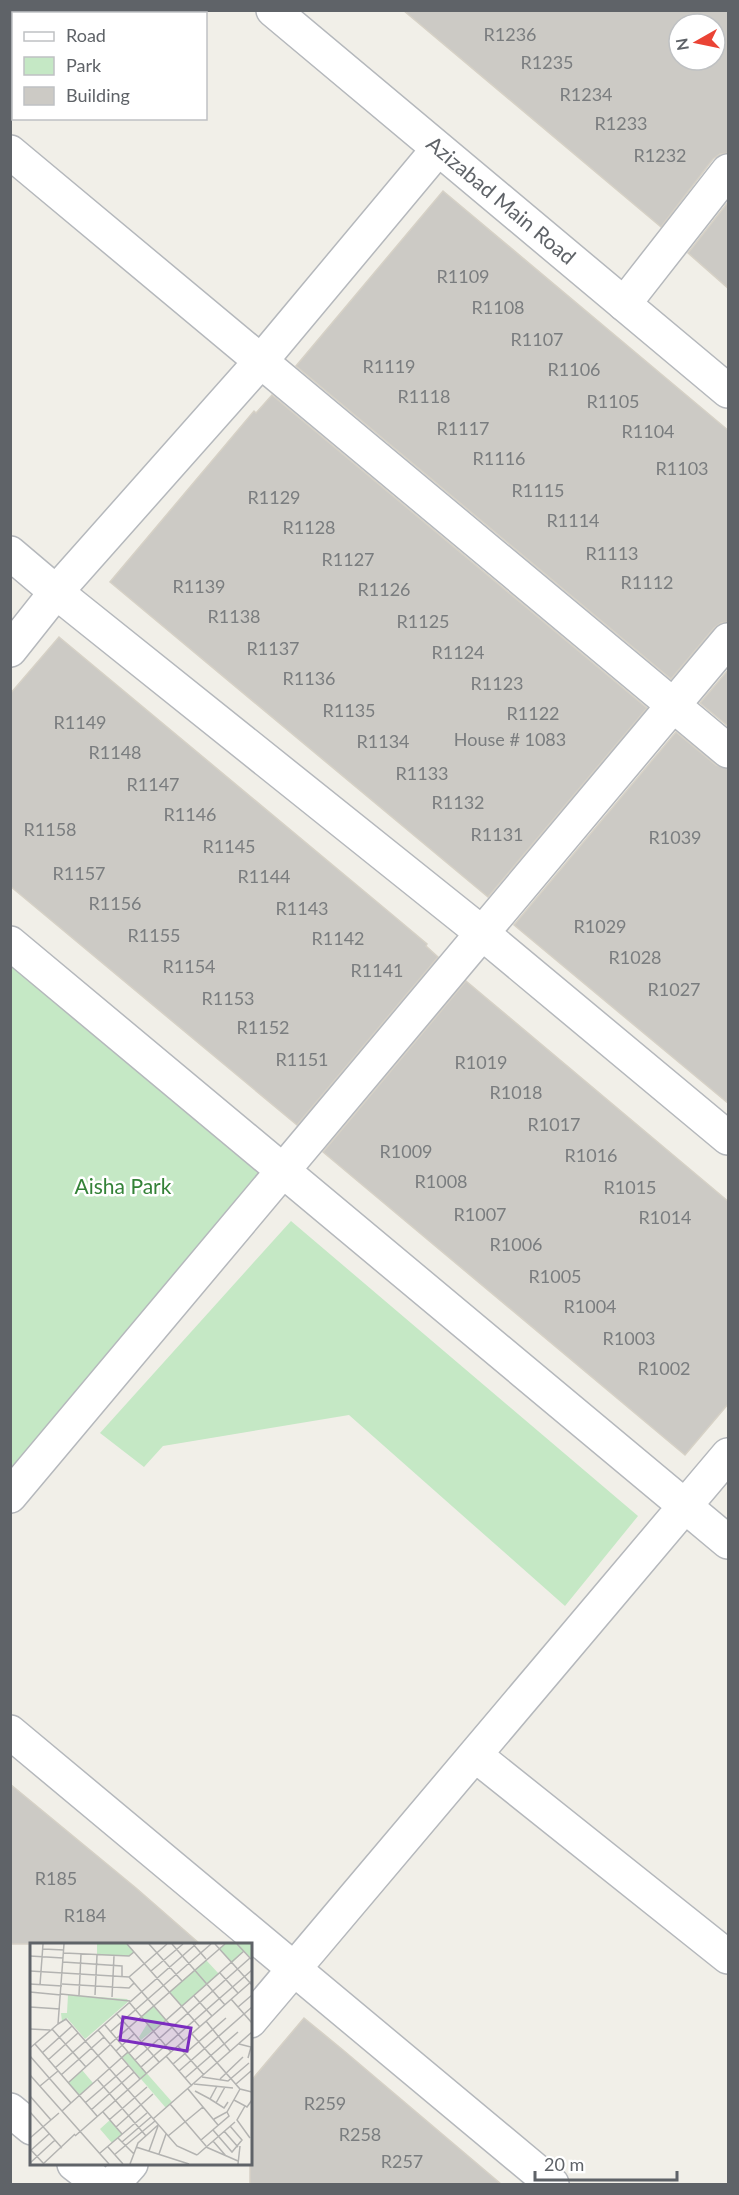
<svg xmlns="http://www.w3.org/2000/svg" width="739" height="2195" font-family="Lato,sans-serif">
<rect width="100%" height="100%" fill="#f1efe8"/>
<path fill="#c5e8c5" d="M 11,943 L 283,1171 L 11,1496 Z
M 291,1221 L 638,1516 L 565,1606 L 349,1415 L 163,1446 L 144,1467 L 100,1433 Z"/>
<path fill="#cccac5" stroke="#d6d1c6" stroke-width="1.5" fill-rule="evenodd" d="M 403,10 L 729,10 L 729,153 L 720,154 L 713,159 L 661,227 ZM 679,24 L 715,24 L 715,60 L 679,60 Z
M 443,191 L 729,431 L 729,622 L 721,623 L 714,628 L 671,679 L 296,366 Z
M 729,201 L 729,289 L 688,253 Z
M 272,395 L 647,708 L 488,897 L 110,582 L 254,411 L 256,413 Z
M 59,637 L 395,917 L 427,944 L 426,946 L 438,957 L 297,1125 L 10,886 L 10,694 Z
M 729,669 L 729,727 L 700,703 Z
M 676,732 L 716,765 L 729,769 L 729,1104 L 514,925 Z
M 466,981 L 729,1202 L 729,1403 L 685,1455 L 323,1152 Z
M 10,1784 L 136,1888 L 200,1944 L 10,1944 Z
M 304,2018 L 343,2050 L 501,2184 L 250,2184 L 250,2082 Z"/>
<g fill="none" stroke-linecap="round" stroke-linejoin="round">
<defs>
<path id="minor" d="M 10,152 L 728,751
M 624,304 L 728,171
M 10,553 L 56,592 L 482,933 L 728,1138
M 10,650 L 56,592 L 261,361 L 438,149
M 10,943 L 728,1542
M 10,1496 L 728,640
M 10,1732 L 552,2184
M 475,1755 L 728,1957
M 250,2021 L 728,1455
M 10,2110 L 32,2128
M 74,2164 L 100,2184
M 113,2184 L 131,2164"/>
<g id="tertiary">
<path id="s1" d="M 273,10 L 728,391"/>
</g>
</defs>
<use href="#minor" stroke="#b5b8bc" stroke-width="36"/>
<use href="#tertiary" stroke="#b5b8bc" stroke-width="36"/>
<use href="#minor" stroke="#fff" stroke-width="33"/>
<use href="#tertiary" stroke="#fff" stroke-width="33"/>
</g>
<g text-anchor="middle" stroke-width="5" stroke-linejoin="round" paint-order="stroke">
<g font-size="18" fill="#7a7d7f">
<text x="510" y="41">R1236</text>
<text x="547" y="69">R1235</text>
<text x="586" y="101">R1234</text>
<text x="621" y="130">R1233</text>
<text x="660" y="162">R1232</text>
<text x="463" y="283">R1109</text>
<text x="498" y="314">R1108</text>
<text x="537" y="346">R1107</text>
<text x="389" y="373">R1119</text>
<text x="574" y="376">R1106</text>
<text x="424" y="403">R1118</text>
<text x="613" y="408">R1105</text>
<text x="463" y="435">R1117</text>
<text x="648" y="438">R1104</text>
<text x="499" y="465">R1116</text>
<text x="682" y="475">R1103</text>
<text x="538" y="497">R1115</text>
<text x="274" y="504">R1129</text>
<text x="573" y="527">R1114</text>
<text x="309" y="534">R1128</text>
<text x="612" y="560">R1113</text>
<text x="348" y="566">R1127</text>
<text x="647" y="589">R1112</text>
<text x="199" y="593">R1139</text>
<text x="384" y="596">R1126</text>
<text x="234" y="623">R1138</text>
<text x="423" y="628">R1125</text>
<text x="273" y="655">R1137</text>
<text x="458" y="659">R1124</text>
<text x="309" y="685">R1136</text>
<text x="497" y="690">R1123</text>
<text x="349" y="717">R1135</text>
<text x="533" y="720">R1122</text>
<text x="80" y="729">R1149</text>
<text x="510" y="746">House # 1083</text>
<text x="383" y="748">R1134</text>
<text x="115" y="759">R1148</text>
<text x="422" y="780">R1133</text>
<text x="153" y="791">R1147</text>
<text x="458" y="809">R1132</text>
<text x="190" y="821">R1146</text>
<text x="50" y="836">R1158</text>
<text x="497" y="841">R1131</text>
<text x="675" y="844">R1039</text>
<text x="229" y="853">R1145</text>
<text x="79" y="880">R1157</text>
<text x="264" y="883">R1144</text>
<text x="115" y="910">R1156</text>
<text x="302" y="915">R1143</text>
<text x="600" y="933">R1029</text>
<text x="154" y="942">R1155</text>
<text x="338" y="945">R1142</text>
<text x="635" y="964">R1028</text>
<text x="189" y="973">R1154</text>
<text x="377" y="977">R1141</text>
<text x="674" y="996">R1027</text>
<text x="228" y="1005">R1153</text>
<text x="263" y="1034">R1152</text>
<text x="302" y="1066">R1151</text>
<text x="481" y="1069">R1019</text>
<text x="516" y="1099">R1018</text>
<text x="554" y="1131">R1017</text>
<text x="406" y="1158">R1009</text>
<text x="591" y="1162">R1016</text>
<text x="441" y="1188">R1008</text>
<text x="630" y="1194">R1015</text>
<text x="480" y="1221">R1007</text>
<text x="665" y="1224">R1014</text>
<text x="516" y="1251">R1006</text>
<text x="555" y="1283">R1005</text>
<text x="590" y="1313">R1004</text>
<text x="629" y="1345">R1003</text>
<text x="664" y="1375">R1002</text>
<text x="56" y="1885">R185</text>
<text x="85" y="1922">R184</text>
<text x="325" y="2110">R259</text>
<text x="360" y="2141">R258</text>
<text x="402" y="2168">R257</text>
</g>
<g font-size="21" fill="#5f6368" stroke="#fff">
<text dy="7" stroke="none"><textPath href="#s1" startOffset="297">Azizabad Main Road</textPath></text>
</g>
<g font-size="21" fill="#348238" stroke="#fff">
<text x="123" y="1194">Aisha Park</text>
</g>
</g>
<g transform="translate(30 1943)">
<rect width="222" height="222" fill="#f1efe8"/>
<path d="M 67,1 L 97,1 L 104,9 L 99,13 L 67,12 ZM 195,1 L 222,1 L 222,16 L 214,8 L 202,20 L 189,5 ZM 176,17 L 189,31 L 152,63 L 139,49 ZM 38,52 L 97,56 L 99,58 L 55,96 L 37,75 L 32,79 L 31,70 L 37,70 ZM 123,63 L 136,77 L 111,97 L 109,94 L 117,81 L 111,74 ZM 98,109 L 142,159 L 136,165 L 92,114 ZM 52,127 L 63,140 L 49,153 L 38,140 ZM 80,177 L 92,191 L 82,200 L 70,186 Z" fill="#c5e8c5"/>
<path fill="none" stroke="#b3b3b1" stroke-width="1.5" d="M 97,1 L 170,84M 119,1 L 152,38M 142,1 L 195,62M 163,1 L 176,16M 185,1 L 222,42M 207,1 L 221,16M 13,6 L 34,7M 34,10 L 99,13 L 104,9M 0,13 L 33,15M 33,19 L 92,23 L 92,34M 0,28 L 99,34 L 137,1M 121,28 L 153,1M 190,30 L 208,50M 99,34 L 154,98M 0,41 L 32,43M 32,41 L 99,45 L 104,40M 10,42 L 13,1M 0,49 L 31,52M 31,51 L 100,58M 49,52 L 51,11M 65,52 L 67,12M 164,53 L 182,73M 82,54 L 84,13M 201,56 L 222,80M 99,59 L 141,109M 0,64 L 30,66M 208,64 L 222,52M 86,70 L 129,119M 176,78 L 200,108M 28,81 L 36,76 L 147,203 L 167,212M 74,81 L 98,109M 0,86 L 20,87M 22,86 L 56,124M 68,87 L 110,136M 80,89 L 181,1M 162,91 L 210,146 L 222,149M 5,101 L 67,173M 80,101 L 195,1M 209,101 L 221,104 L 218,115M 148,103 L 174,132M 0,105 L 28,81 L 34,1M 86,108 L 104,91M 12,110 L 42,83M 99,110 L 214,8M 0,113 L 41,160M 136,113 L 162,143M 18,117 L 48,90M 105,117 L 220,15M 143,121 L 196,75M 111,124 L 222,27M 25,125 L 166,1M 149,128 L 222,64M 0,132 L 79,221M 31,132 L 74,94M 172,134 L 198,138 L 219,120M 155,135 L 208,89M 67,136 L 116,193M 190,136 L 213,114M 38,140 L 81,101M 164,141 L 203,145M 206,141 L 221,128M 10,143 L 28,128M 158,146 L 188,182M 165,148 L 180,156 L 187,143M 0,153 L 21,177M 180,156 L 194,165 L 198,159M 204,157 L 217,164 L 222,157M 55,160 L 99,122M 186,160 L 195,144M 140,161 L 176,203M 215,163 L 207,177 L 220,195M 61,167 L 104,129M 32,168 L 98,109 L 116,130M 0,169 L 32,205M 73,169 L 92,191M 123,176 L 222,89M 184,176 L 197,169 L 210,146M 79,177 L 117,144M 86,184 L 123,151M 183,187 L 202,209 L 212,197 L 200,183M 194,188 L 208,204M 45,193 L 222,38M 138,193 L 173,164M 0,195 L 29,170M 88,195 L 104,211M 171,197 L 199,173 L 197,169M 183,198 L 196,213M 92,199 L 121,174M 78,204 L 93,221M 106,204 L 159,221M 176,204 L 208,218M 0,206 L 14,221M 0,208 L 19,191M 119,208 L 128,183M 70,210 L 117,170M 129,211 L 136,191M 84,212 L 125,178M 167,212 L 205,179M 0,220 L 25,197M 13,221 L 45,191M 100,221 L 108,200 L 128,182M 208,221 L 210,203"/>
<path fill="#7b2cbf" fill-opacity="0.15" stroke="#7b2cbf" stroke-width="3" d="M 93,74 L 161,85 L 157,108 L 90,97 Z"/>
<rect width="222" height="222" fill="none" stroke="#5f6368" stroke-width="3"/>
</g>
<rect width="739" height="2195" fill="none" stroke="#5f6368" stroke-width="24"/>
<rect x="12" y="12" width="195" height="108" fill="#ffffff" stroke="#bfc1c3" stroke-width="1.5"/>
<rect x="24" y="32" width="30" height="9" fill="#ffffff" stroke="#bfc1c3" stroke-width="1.5"/>
<text x="66" y="42" font-size="18" fill="#5f6368">Road</text>
<rect x="24" y="57" width="30" height="18" fill="#c5e8c5" stroke="#bfc1c3" stroke-width="1.5"/>
<text x="66" y="72" font-size="18" fill="#5f6368">Park</text>
<rect x="24" y="87" width="30" height="18" fill="#cccac5" stroke="#bfc1c3" stroke-width="1.5"/>
<text x="66" y="102" font-size="18" fill="#5f6368">Building</text>
<g transform="translate(697 42) rotate(261)"><circle r="28" fill="#ffffff" stroke="#bfc1c3" stroke-width="1.5"/>
<path d="M0-4.5L10 22L0 15L-10 22Z" fill="#ea4335"/>
<text y="-9" font-size="16" font-weight="bold" text-anchor="middle" fill="#5f6368">N</text>
</g>
<path d="M535 2171v9h142v-9" fill="none" stroke="#5f6368" stroke-width="3"/>
<text x="544" y="2171" font-size="18" fill="#5f6368" stroke="#ffffff" stroke-width="4.5" paint-order="stroke">20 m</text>
</svg>
